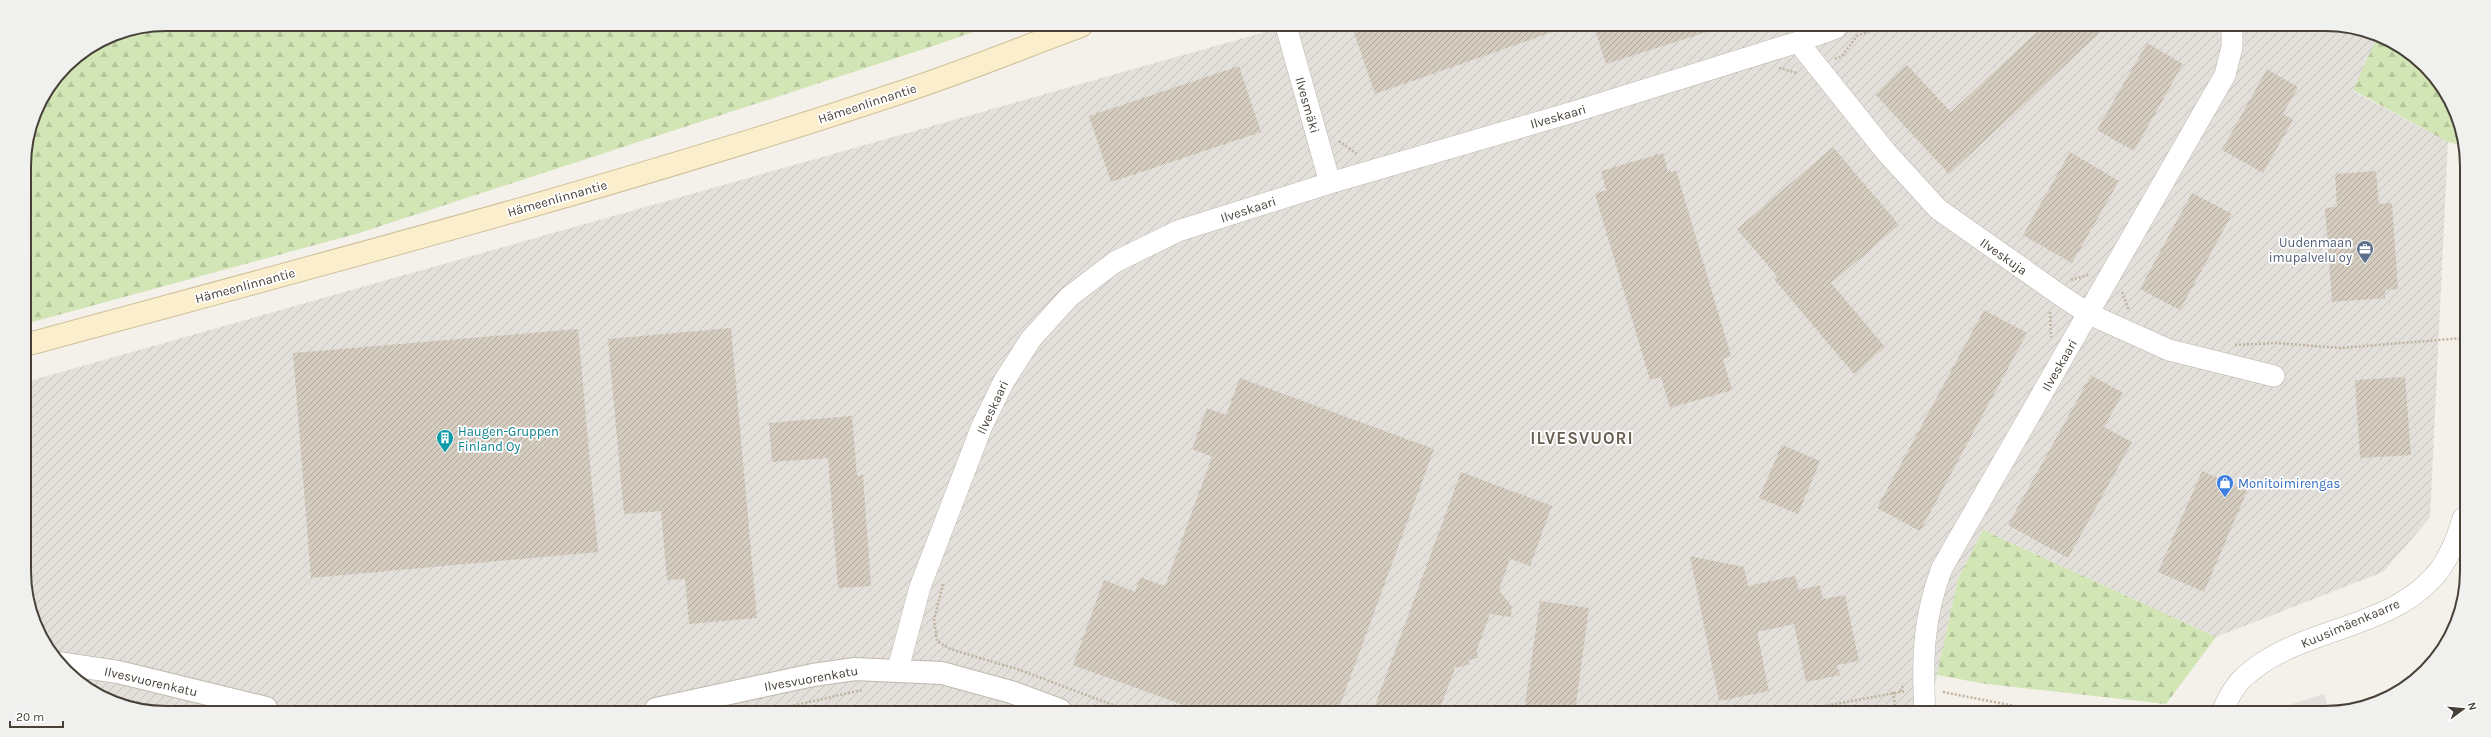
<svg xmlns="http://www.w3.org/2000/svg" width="2491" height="737" font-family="Karla,sans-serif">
<defs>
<pattern id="industrial-furrows" width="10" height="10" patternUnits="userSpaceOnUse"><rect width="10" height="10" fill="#e3dfdb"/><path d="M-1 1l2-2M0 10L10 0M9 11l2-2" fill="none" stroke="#c4c1bd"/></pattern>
<pattern id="forest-firs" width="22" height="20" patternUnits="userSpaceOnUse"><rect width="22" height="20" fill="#d2e5b5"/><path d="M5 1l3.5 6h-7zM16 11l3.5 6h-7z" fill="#b6c69c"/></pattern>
<pattern id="building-hatch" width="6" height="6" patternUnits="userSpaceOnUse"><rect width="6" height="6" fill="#d5ccc0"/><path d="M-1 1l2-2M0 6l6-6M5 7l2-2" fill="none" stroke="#afa79d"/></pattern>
</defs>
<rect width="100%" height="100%" fill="#f4f0ea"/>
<path fill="url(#industrial-furrows)" d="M 1286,26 L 2362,29 L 2377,38 L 2353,91 L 2448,142 L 2430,518 L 2383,572 L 2216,637 L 1983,530 L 1958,579 L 1929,712 L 129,708 L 95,694 L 59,665 L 27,598 L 26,382 Z"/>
<path fill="url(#forest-firs)" d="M 166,24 L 990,26 L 933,46 L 359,233 L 25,324 L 24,157 L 35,111 L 66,65 L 112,35 Z
M 2377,38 C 2391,46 2415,56 2426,66 C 2443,83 2464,122 2464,146 L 2448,142 L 2353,90 Z
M 1983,530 L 2216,637 L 2166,704 L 1986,684 L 1937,675 L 1958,579 Z"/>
<path fill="#e3e1de" d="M 2324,694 L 2330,713 L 2273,713 L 2272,710 Z"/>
<path fill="url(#building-hatch)" d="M 1352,27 L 1561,27 L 1561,29 L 1375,94 Z
M 1594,27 L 1713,27 L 1713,30 L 1606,64 Z
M 2041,28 L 2105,28 L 1949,174 L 1875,94 L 1907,65 L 1951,112 Z
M 2147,43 L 2183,64 L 2134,151 L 2097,130 Z
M 1239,66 L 1261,132 L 1111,182 L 1089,116 Z
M 2267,69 L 2298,87 L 2283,114 L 2293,120 L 2263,173 L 2222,150 Z
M 1833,147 L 1899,225 L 1831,283 L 1885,347 L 1854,374 L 1774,279 L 1777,276 L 1737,229 Z
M 2070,152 L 2119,181 L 2072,263 L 2023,235 Z
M 1663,153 L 1668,172 L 1676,170 L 1731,356 L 1723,359 L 1732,390 L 1670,408 L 1661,377 L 1650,380 L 1595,194 L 1606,190 L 1601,171 Z
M 2376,171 L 2379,204 L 2392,203 L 2398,289 L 2385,290 L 2385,298 L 2332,302 L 2325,208 L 2337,207 L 2335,174 Z
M 2192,193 L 2232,214 L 2180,310 L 2140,289 Z
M 1984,310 L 2027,333 L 1920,531 L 1877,508 Z
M 731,328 L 757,618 L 689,624 L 685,579 L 667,580 L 661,511 L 624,514 L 608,339 Z
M 578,329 L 598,552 L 311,578 L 293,353 Z
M 2091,375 L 2123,393 L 2104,427 L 2132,442 L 2068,558 L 2008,525 Z
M 2405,377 L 2411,455 L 2360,458 L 2355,380 Z
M 1240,378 L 1434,449 L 1338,711 L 1197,710 L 1073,665 L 1104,580 L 1135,592 L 1140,577 L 1165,586 L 1212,457 L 1192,449 L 1207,408 L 1226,415 Z
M 852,416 L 857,476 L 863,475 L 871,586 L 838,588 L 828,458 L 772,462 L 769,423 Z
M 1782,445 L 1820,461 L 1798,514 L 1759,498 Z
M 2202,471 L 2247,491 L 2204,592 L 2158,572 Z
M 1461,472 L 1552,506 L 1530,566 L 1510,559 L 1499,590 L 1512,607 L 1511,617 L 1490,614 L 1477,649 L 1478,658 L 1468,660 L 1470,664 L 1455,668 L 1439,711 L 1373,711 Z
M 1690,556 L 1744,567 L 1748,586 L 1795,576 L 1799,590 L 1820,585 L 1823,599 L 1845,595 L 1859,661 L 1837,665 L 1840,675 L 1806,682 L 1794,624 L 1757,632 L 1769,691 L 1719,701 Z
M 1540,601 L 1589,608 L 1575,711 L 1524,711 Z"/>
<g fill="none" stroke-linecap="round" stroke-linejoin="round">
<defs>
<path id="minor" d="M 1286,26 L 1330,183
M 1798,42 L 1886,152 L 1938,209 L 2060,295 L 2089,314 L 2169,350 L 2274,376
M 898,669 L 920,587 L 982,426 L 1004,381 L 1031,339 L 1069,297 L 1115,262 L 1178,231 L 1330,183 L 1580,110 L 1798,42 L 1836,28
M 1925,712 C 1922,660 1923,617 1942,568 L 2225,75 L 2232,47 L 2232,28
M 2222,712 C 2227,700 2234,686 2244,677 C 2299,625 2394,632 2441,568 C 2451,553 2458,536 2463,518"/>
<path id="tertiary" d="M 58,663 L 118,672 L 266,708
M 656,709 L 813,675 L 855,669 L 942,673 L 1011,692 L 1060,710"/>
<path id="secondary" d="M 25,345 C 318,265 612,189 899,93 C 961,73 1021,48 1081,26"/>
</defs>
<use href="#minor" stroke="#bfb8ad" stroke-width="22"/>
<use href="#tertiary" stroke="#bfb8ad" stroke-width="24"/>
<use href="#secondary" stroke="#d0c19c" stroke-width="24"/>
<path stroke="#c0b39f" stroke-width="2.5" stroke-dasharray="2 2" stroke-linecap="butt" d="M 1835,59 L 1842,56 L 1857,36 L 1877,28
M 1779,68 L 1797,73
M 1339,141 L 1357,154
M 2071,280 L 2088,275
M 2122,292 L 2129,311
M 2050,312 L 2051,337
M 2235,345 L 2275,343 L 2341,348 L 2463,338
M 943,584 L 934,620 L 937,641 L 950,649 L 1020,670 L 1126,710
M 1900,691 L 1904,684
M 93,692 L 161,708
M 1893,692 L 1896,712
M 1943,692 L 2045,712
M 774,710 L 862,690
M 1792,712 L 1906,691"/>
<use href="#minor" stroke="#fff" stroke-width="21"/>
<use href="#tertiary" stroke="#fff" stroke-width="22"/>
<use href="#secondary" stroke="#fbeecc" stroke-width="22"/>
</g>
<defs>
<symbol id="office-pin" viewBox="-11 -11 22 30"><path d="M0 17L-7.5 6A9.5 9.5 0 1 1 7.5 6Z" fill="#5c6f8a" stroke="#fff"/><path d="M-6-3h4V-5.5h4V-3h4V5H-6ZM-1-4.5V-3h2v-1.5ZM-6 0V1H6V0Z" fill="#fff"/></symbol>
<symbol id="building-pin" viewBox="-11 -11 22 30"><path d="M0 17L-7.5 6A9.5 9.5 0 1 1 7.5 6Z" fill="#0f9aa8" stroke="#fff"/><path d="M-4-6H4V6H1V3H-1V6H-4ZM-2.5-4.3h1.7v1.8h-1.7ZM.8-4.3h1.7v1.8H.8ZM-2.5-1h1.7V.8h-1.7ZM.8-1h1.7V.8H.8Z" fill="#fff"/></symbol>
<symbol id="shop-pin" viewBox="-11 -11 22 30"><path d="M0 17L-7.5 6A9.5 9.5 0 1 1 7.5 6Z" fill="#3f7fe0" stroke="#fff"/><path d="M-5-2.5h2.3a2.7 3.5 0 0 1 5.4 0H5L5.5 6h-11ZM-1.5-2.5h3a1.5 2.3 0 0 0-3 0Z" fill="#fff"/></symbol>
</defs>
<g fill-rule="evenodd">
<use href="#office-pin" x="2355" y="239" width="20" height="27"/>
<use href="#building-pin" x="435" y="428" width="20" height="27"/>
<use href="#shop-pin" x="2215" y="473" width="20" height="27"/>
</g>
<g text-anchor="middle" stroke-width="3.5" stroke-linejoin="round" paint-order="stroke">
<g font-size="13" fill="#474138" stroke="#fff">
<text transform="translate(867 103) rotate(-18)" y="5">Hämeenlinnantie</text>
<text transform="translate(1308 105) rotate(74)" y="5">Ilvesmäki</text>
<text transform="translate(1558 116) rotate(-16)" y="5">Ilveskaari</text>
<text transform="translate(557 198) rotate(-16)" y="5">Hämeenlinnantie</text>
<text transform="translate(1248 209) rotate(-18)" y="5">Ilveskaari</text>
<text transform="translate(2004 256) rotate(35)" y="5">Ilveskuja</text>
<text transform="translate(245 285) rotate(-15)" y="5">Hämeenlinnantie</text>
<text transform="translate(2059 365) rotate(-60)" y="5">Ilveskaari</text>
<text transform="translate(992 407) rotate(-65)" y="5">Ilveskaari</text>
<text transform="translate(2350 623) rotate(-23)" y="5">Kuusimäenkaarre</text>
<text transform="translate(811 678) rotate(-10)" y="5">Ilvesvuorenkatu</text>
<text transform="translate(151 681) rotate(13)" y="5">Ilvesvuorenkatu</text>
</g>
<g font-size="13" fill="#4e5e75" stroke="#fff" text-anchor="end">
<text x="2352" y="247">Uudenmaan<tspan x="2352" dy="15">imupalvelu oy</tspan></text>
</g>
<g font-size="13" fill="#0d838f" stroke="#fff" text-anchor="start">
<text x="458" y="436">Haugen-Gruppen<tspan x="458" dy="15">Finland Oy</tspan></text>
</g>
<g font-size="13" fill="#366cbe" stroke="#fff" text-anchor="start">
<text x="2238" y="488">Monitoimirengas</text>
</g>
<g font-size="17" font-weight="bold" letter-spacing="1" fill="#695e50" stroke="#fff">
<text x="1582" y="444">ILVESVUORI</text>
</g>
</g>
<path d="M0 0H2491V737H0ZM166 31H2325A135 135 0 0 1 2460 166V571A135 135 0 0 1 2325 706H166A135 135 0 0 1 31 571V166A135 135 0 0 1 166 31Z" fill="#f0f0ef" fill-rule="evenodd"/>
<path fill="none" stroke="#474138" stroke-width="2" d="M166 31H2325A135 135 0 0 1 2460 166V571A135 135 0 0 1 2325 706H166A135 135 0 0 1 31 571V166A135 135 0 0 1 166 31Z"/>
<g transform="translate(2463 709) rotate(74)" stroke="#ffffff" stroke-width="3" paint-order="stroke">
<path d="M0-3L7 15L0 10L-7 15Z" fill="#474138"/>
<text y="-6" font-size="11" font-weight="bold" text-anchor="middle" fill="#474138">N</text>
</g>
<path d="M10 721v6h53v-6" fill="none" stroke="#474138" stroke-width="2"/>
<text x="16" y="721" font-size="12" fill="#474138" stroke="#ffffff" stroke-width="3" paint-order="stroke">20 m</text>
</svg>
